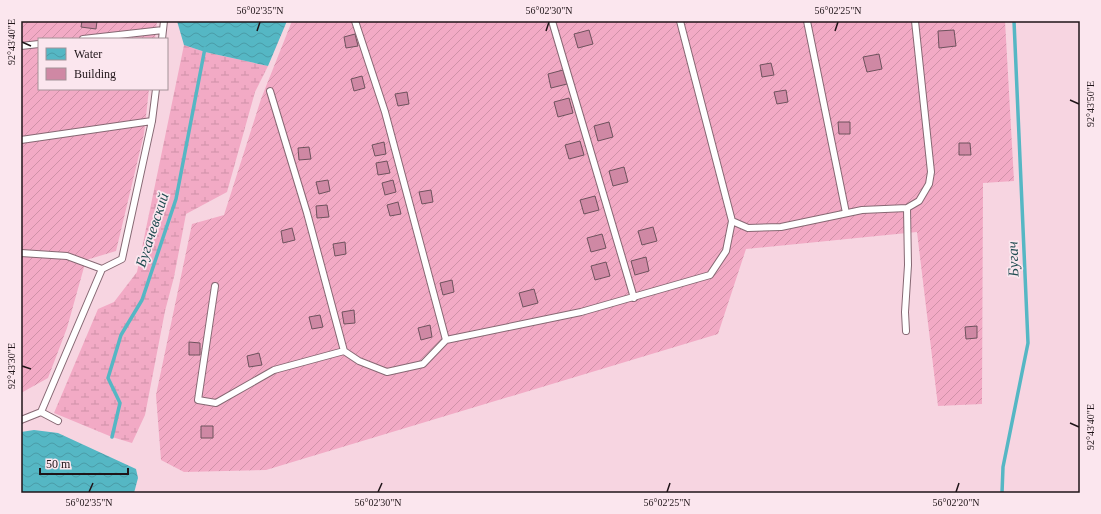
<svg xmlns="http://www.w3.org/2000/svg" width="1101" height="514" font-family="'Times New Roman',serif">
<defs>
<pattern id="wetland-marsh" width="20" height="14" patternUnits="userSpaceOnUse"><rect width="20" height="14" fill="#f2aac5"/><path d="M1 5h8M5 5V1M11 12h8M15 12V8" fill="none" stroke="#cf91a8"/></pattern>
<pattern id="garden-furrows" width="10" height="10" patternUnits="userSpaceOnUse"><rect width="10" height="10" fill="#f2aac5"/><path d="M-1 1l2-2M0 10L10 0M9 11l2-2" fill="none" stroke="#cf91a8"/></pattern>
<pattern id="water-waves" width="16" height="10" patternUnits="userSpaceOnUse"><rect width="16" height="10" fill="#55b7c4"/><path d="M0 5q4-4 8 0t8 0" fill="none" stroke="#4a9ca8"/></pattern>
</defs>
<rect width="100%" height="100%" fill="#f7d5e1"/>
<path fill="url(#wetland-marsh)" d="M 184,45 L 205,52 L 268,66 L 255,92 L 227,192 L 186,214 L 174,277 L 165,311 L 145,415 L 132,443 L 112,437 L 54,413 L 98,309 L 114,302 L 137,272 Z"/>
<path fill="url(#garden-furrows)" d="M 21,21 L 157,21 L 155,39 L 39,39 L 39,89 L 149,89 L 144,134 L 116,251 L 86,260 L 67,328 L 48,378 L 21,393 Z
M 292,21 L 1005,21 L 1014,181 L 983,183 L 982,404 L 938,406 L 917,232 L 746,249 L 718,334 L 266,470 L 184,472 L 161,460 L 156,395 L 192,224 L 224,215 L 261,99 Z"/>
<path fill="url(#water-waves)" d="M 177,21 L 287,21 L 268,66 L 205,52 L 184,45 Z
M 34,430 L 58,433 L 136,469 L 138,478 L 134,493 L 21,493 L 21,432 Z"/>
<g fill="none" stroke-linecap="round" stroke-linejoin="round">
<path stroke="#55b7c4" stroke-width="3.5" d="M 112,437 L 120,403 L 108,378 L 121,335 L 142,300 L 176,199 L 205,48
M 1002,493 L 1003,467 L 1028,343 L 1014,21"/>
</g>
<path fill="#cf88a4" stroke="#6e525d" d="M 82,21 L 97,21 L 96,29 L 81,27 Z
M 589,30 L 593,44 L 578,48 L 574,34 Z
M 954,30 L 956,46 L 939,48 L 938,31 Z
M 355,34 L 358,46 L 346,48 L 344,37 Z
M 879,54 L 882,69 L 867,72 L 863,57 Z
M 771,63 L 774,75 L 762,77 L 760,65 Z
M 563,70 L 567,84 L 551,88 L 548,74 Z
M 362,76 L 365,88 L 354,91 L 351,79 Z
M 786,90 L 788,102 L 777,104 L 774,92 Z
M 407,92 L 409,104 L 398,106 L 395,94 Z
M 569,98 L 573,113 L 558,117 L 554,102 Z
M 609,122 L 613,137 L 598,141 L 594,126 Z
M 838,122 L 850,122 L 850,134 L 839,134 Z
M 580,141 L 584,155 L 569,159 L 565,145 Z
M 384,142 L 386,154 L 375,156 L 372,145 Z
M 959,143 L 970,143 L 971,155 L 959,155 Z
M 309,147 L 311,159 L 299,160 L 298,148 Z
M 387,161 L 390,173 L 378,175 L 376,163 Z
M 624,167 L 628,182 L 613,186 L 609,171 Z
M 328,180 L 330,191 L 319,194 L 316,182 Z
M 393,180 L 396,192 L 385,195 L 382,183 Z
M 431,190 L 433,202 L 422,204 L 419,192 Z
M 595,196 L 599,210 L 584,214 L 580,200 Z
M 398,202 L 401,214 L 390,216 L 387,205 Z
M 327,205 L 329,217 L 317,218 L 316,206 Z
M 653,227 L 657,241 L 642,245 L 638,231 Z
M 292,228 L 295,240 L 283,243 L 281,231 Z
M 602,234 L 606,248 L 591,252 L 587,238 Z
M 345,242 L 346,254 L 335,256 L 333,244 Z
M 646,257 L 649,271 L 635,275 L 631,261 Z
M 606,262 L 610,276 L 595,280 L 591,266 Z
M 452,280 L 454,292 L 443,295 L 440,283 Z
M 534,289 L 538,303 L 523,307 L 519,293 Z
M 354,310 L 355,323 L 344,324 L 342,312 Z
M 320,315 L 323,327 L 312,329 L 309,317 Z
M 430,325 L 432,337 L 421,340 L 418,328 Z
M 977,326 L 977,338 L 966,339 L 965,327 Z
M 189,342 L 200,343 L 200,355 L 189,355 Z
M 259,353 L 262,365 L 249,367 L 247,356 Z
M 201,426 L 213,426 L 213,438 L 201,438 Z"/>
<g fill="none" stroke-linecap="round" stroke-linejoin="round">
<defs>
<path id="service" d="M 355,21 L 385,112 L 446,340 L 581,312 L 710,275 L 726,251 L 732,221 L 680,21
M 552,21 L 634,298
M 807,21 L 846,213
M 83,39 L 163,30
M 162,39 L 164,21
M 21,46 L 39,44
M 270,91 L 307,213 L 344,351
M 21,140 L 152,121
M 732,221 L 748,228 L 781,227 L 862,210 L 907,208
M 21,253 L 67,256 L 102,269 L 41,412 L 21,420
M 102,269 L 122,259 L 152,121 L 156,89
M 215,286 L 198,400 L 216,403 L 274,370 L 344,351 L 359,361 L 387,372 L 423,364 L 446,340
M 906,331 L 905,312 L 908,265 L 907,208 L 919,201 L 929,184 L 931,172 L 915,21
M 41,412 L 58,421"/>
</defs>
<use href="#service" stroke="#866873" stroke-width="8"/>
<use href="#service" stroke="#fff" stroke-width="6"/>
</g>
<path fill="none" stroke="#1f1418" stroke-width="1.5" d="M 257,31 L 260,22M 546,31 L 549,22M 835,31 L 838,22M 22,42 L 31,46M 1070,100 L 1079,104M 22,366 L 31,369M 1070,423 L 1079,427M 89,492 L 93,483M 378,492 L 382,483M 667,492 L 670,483M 956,492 L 959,483"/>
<g text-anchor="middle" stroke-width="3.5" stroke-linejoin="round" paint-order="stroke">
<g font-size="15" font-style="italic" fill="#1f4b51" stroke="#fbe6ee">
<text transform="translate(152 230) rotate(-72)" y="5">Бугачевский</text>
<text transform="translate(1013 259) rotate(-92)" y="5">Бугач</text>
</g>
</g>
<rect width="1101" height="514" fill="none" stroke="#fbe6ee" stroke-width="44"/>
<rect x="38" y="38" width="130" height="52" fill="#fbe6ee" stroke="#a39298"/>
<rect x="46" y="48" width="20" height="12" fill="url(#water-waves)" stroke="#a39298"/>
<text x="74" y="58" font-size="12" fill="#1f1418">Water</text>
<rect x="46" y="68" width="20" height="12" fill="#cf88a4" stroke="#a39298"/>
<text x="74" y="78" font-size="12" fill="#1f1418">Building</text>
<path d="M40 468v6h88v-6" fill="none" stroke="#1f1418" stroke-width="2"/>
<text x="46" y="468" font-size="12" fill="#1f1418" stroke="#fbe6ee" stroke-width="3" paint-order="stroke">50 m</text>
<rect x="22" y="22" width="1057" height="470" fill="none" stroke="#1f1418" stroke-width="1.5"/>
<g font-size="10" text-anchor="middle" fill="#1f1418">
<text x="260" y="14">56°02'35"N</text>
<text x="549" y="14">56°02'30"N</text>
<text x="838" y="14">56°02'25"N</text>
<text transform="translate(11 42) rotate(-90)" y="4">92°43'40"E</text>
<text transform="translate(1090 104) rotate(-90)" y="4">92°43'50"E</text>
<text transform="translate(11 366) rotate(-90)" y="4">92°43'30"E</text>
<text transform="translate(1090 427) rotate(-90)" y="4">92°43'40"E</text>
<text x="89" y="506">56°02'35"N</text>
<text x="378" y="506">56°02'30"N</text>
<text x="667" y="506">56°02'25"N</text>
<text x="956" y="506">56°02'20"N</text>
</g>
</svg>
